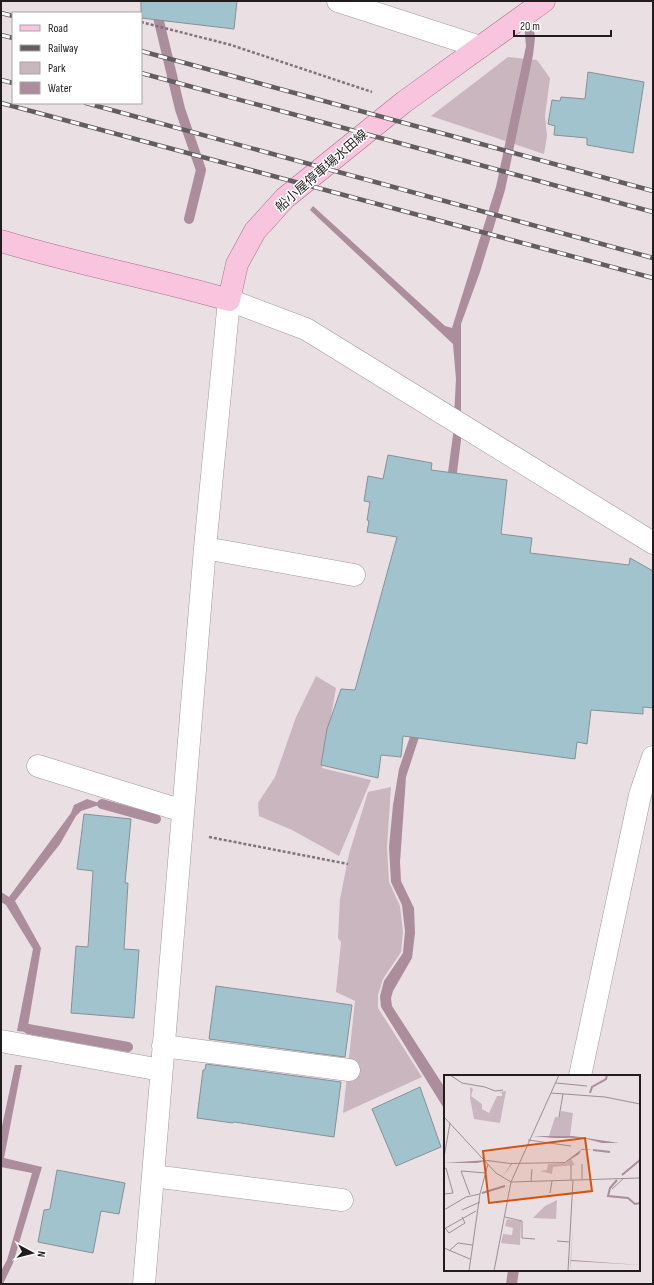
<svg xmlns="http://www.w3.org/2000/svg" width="654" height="1285" font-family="'Sofia Sans Condensed','Noto Sans JP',sans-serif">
<rect width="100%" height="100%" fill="#eadfe3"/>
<path fill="#cab6bf" d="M 508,57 L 537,60 L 550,78 L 545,116 L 547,136 L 544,154 L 431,116 Z
M 316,676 L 336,688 L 322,768 L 371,780 L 339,856 L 292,830 L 259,816 L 258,803 L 275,777 L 296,717 Z
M 391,787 L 387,847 L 389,882 L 400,906 L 403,932 L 401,952 L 383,979 L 378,995 L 378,1008 L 422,1077 L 343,1113 L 355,1001 L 336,992 L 341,942 L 338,938 L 340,899 L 349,854 L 368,792 Z"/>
<path fill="#ab8d9b" d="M 522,1 L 530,1 L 535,38 L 533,55 L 505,190 L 480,272 L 461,324 L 461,440 L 441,602 L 423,725 L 406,777 L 400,862 L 401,881 L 414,908 L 415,933 L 412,958 L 393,991 L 391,998 L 392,1006 L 445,1088 L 445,1110 L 381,1007 L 380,996 L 384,981 L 403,953 L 405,931 L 402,905 L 391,882 L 389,847 L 393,805 L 399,769 L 414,725 L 453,435 L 456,379 L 453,344 L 310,210 L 313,206 L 445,326 L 452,328 L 496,187 L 526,46 Z
M 87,799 L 102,804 L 81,811 L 76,816 L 60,844 L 15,901 L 41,948 L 27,1032 L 17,1031 L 33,949 L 6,905 L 1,902 L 1,892 L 9,897 L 71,813 L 74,805 Z
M 15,1065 L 22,1065 L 4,1158 L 42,1167 L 13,1263 L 3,1284 L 1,1284 L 1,1271 L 7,1260 L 32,1173 L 1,1167 L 1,1131 Z
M 508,1270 L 519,1270 L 517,1284 L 506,1284 Z"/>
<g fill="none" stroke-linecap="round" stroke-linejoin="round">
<path stroke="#ab8d9b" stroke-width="10" d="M 151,1 L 158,17 L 180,109 L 201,170 L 189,219
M 102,804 L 156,819
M 28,1029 L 128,1047"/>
</g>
<path fill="#a1c3ce" stroke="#869194" d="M 141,1 L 237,1 L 234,29 L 141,18 Z
M 588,72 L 644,82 L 633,153 L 587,145 L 587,138 L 554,135 L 555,126 L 548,124 L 552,100 L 560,101 L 561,97 L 585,99 Z
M 388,455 L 432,463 L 431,470 L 507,480 L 501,534 L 532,538 L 530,553 L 629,565 L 630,558 L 653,571 L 653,708 L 643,707 L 643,714 L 591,710 L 587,744 L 577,742 L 575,759 L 403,736 L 401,757 L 381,755 L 378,778 L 321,765 L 327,729 L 341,689 L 355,690 L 397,537 L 367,532 L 369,521 L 367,520 L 370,502 L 364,501 L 368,476 L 383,479 Z
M 84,814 L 131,819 L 125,883 L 128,883 L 124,949 L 139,950 L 134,1018 L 71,1013 L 76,946 L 88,947 L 93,871 L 77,869 Z
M 216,986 L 352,1005 L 345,1057 L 209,1039 Z
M 206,1064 L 341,1082 L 334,1137 L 234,1122 L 233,1123 L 197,1118 L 203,1070 L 205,1070 Z
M 420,1087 L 441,1147 L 396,1166 L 372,1109 Z
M 57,1170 L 125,1183 L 119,1214 L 101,1211 L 93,1253 L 38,1242 L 44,1210 L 50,1209 Z"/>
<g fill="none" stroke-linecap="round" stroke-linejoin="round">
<defs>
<path id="minor" d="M 338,1 L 480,47
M 205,548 L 354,575
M 38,766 L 183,811
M 1,1041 L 161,1070
M 163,1046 L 349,1070
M 580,1076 L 640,795 L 653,757
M 153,1176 L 342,1200
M 144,1284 L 205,548 L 229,300 L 306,329 L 653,543"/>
<path id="major" d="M 1,241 C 76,264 153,278 229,300 L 237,264 L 255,231 L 285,198 L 404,102 L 544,1"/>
</defs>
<use href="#minor" stroke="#a2989c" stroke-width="23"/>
<use href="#major" stroke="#aa708d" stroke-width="23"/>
<path stroke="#7e7679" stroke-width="2.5" stroke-dasharray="3 2" stroke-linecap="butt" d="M 141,22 L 231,45 L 372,92
M 209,837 L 348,864"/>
<use href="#minor" stroke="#fff" stroke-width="22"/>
<use href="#major" stroke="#f8c4de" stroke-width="22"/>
<defs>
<path id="rail" d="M 1,13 L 13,16
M 1,35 L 13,38
M 141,51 L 653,191
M 141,73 L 653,212
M 1,80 L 13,83
M 1,103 L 653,278
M 86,103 L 653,258"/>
</defs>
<use href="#rail" stroke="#635d5f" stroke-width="4.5"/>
<use href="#rail" stroke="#fff" stroke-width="3" stroke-dasharray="9" stroke-linecap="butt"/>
</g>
<g text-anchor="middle" stroke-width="3" stroke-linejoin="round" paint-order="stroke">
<g font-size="13" fill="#211d1f" stroke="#fff">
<text transform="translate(321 170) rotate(-41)" y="5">船小屋停車場水田線</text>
</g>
</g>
<g transform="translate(444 1075)">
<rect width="196" height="196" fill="#eadfe3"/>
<path d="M 26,12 L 29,14 L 27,21 L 38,29 L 38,34 L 45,38 L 53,21 L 58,21 L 58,18 L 55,17 L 62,16 L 56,48 L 30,44 L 26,23 ZM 117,36 L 129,38 L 126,61 L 105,61 L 111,42 L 115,42 ZM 127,84 L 131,90 L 109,92 L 108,99 L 96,96 L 103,95 L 104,89 L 122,88 ZM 113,125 L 112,144 L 89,143 L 101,131 ZM 63,144 L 77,146 L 76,170 L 57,168 L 59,159 L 68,160 L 69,153 L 61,151 Z" fill="#cab6bf"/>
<path d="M 196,60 L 175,68 L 158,68 L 139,63 L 110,63 L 89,61 L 129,61 L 175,68 ZM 138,74 L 149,75 L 137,75 L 135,79 L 121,88 L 68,89 L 59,101 L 67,89 L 43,86 L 33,88 L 0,88 L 44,85 L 66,88 L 121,87 ZM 129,147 L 127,185 L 196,190 L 127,186 L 126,196 Z" fill="#ab8d9b"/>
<path fill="none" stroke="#ab8d9b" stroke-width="2" d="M 146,18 L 148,12 L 162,4 L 163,0M 149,75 L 166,77M 178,100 L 196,85M 173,105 L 166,113 L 164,121 L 184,123 L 191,129 L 196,128M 38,118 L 61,111"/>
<path fill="none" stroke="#9a9195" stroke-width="1" d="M 6,0 L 18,8 L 41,12 L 51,16 L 59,15M 115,0 L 67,107 L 196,103M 112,8 L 143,11M 107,18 L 161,22 L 196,29M 0,42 L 52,98 L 67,107 L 50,196M 115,42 L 119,19M 84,65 L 127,71M 0,82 L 6,48M 0,94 L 2,93 L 9,118 L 0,119M 138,104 L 138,89M 127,105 L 127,90M 87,106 L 88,94M 168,114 L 180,103M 106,118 L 108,106M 36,119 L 44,89M 26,120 L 17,96 L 42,98M 0,135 L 22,122 L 36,119 L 25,196M 18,135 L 36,127M 61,142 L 78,146 L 78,163 L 91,164M 1,153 L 5,158 L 21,148 L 18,142M 0,154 L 32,136M 113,166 L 126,167M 0,173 L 26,184M 5,176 L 14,168 L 28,170M 124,196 L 129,105"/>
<path fill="#d4530e" fill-opacity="0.15" stroke="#d4530e" stroke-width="2" d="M 141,63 L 148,116 L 45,128 L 39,76 Z"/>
<rect width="196" height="196" fill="none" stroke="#211d1f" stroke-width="2"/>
</g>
<rect width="654" height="1285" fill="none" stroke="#211d1f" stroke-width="4"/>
<rect x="12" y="12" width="130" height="92" fill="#ffffff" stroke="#a6a5a5"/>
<rect x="20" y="25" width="20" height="6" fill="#f8c4de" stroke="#a6a5a5"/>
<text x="48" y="32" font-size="12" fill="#211d1f">Road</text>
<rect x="20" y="45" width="20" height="6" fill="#635d5f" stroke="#a6a5a5"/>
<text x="48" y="52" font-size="12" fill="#211d1f">Railway</text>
<rect x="20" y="62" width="20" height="12" fill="#cab6bf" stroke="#a6a5a5"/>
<text x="48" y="72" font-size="12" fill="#211d1f">Park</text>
<rect x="20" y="82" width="20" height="12" fill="#ab8d9b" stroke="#a6a5a5"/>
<text x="48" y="92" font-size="12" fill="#211d1f">Water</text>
<g transform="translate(32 1253) rotate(97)" stroke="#ffffff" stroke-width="3" paint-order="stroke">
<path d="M0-3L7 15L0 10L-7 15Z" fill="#211d1f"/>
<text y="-6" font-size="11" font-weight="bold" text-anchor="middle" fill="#211d1f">N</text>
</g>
<path d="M514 30v6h97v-6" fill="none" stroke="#211d1f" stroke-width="2"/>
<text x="520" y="30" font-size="12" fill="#211d1f" stroke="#ffffff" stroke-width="3" paint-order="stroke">20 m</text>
</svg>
